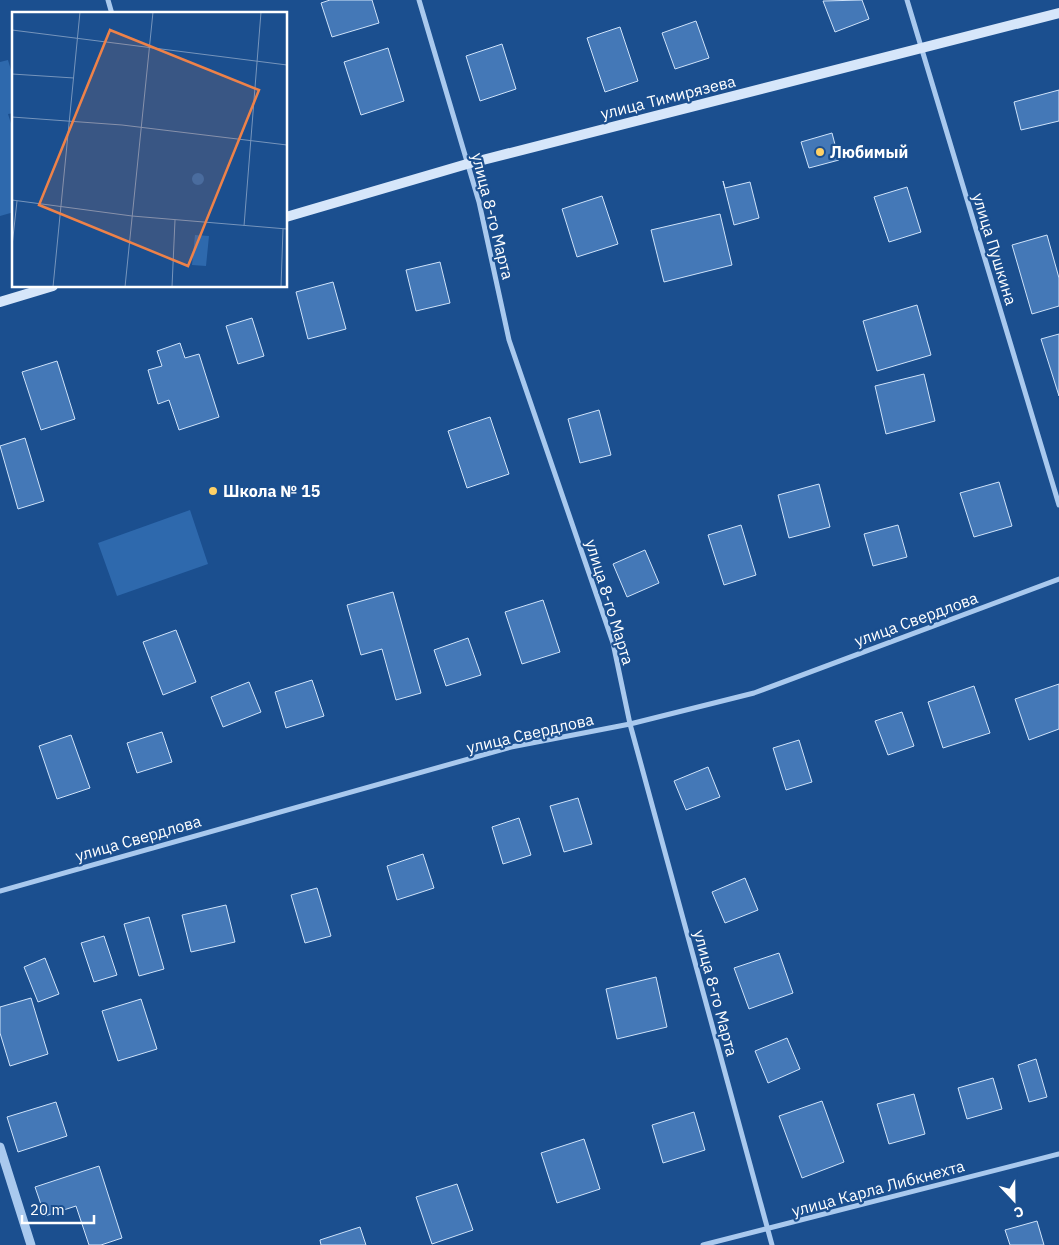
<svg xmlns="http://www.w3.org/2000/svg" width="1059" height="1245" font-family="'IBM Plex Sans',sans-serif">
<rect width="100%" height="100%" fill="#1b4f8f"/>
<path fill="#2e69ad" d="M 8,60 L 14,80 L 14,113 L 8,114 L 14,133 L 14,212 L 0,216 L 0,62 Z
M 190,510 L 208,564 L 117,596 L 98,543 Z"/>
<path fill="#4478b7" stroke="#cfe3fa" d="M 330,0 L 372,0 L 379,23 L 332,37 L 321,3 Z
M 862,0 L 869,19 L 835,32 L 823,1 Z
M 696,21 L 709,58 L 675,69 L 662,33 Z
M 620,27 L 638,81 L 605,92 L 587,38 Z
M 502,44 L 516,89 L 480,101 L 466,56 Z
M 388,48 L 404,101 L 361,115 L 344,62 Z
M 1059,90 L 1059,121 L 1021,130 L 1014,102 Z
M 832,133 L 839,160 L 809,168 L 801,142 Z
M 723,181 L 725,188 L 750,182 L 759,218 L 734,225 Z
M 907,187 L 921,232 L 889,242 L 874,197 Z
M 602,196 L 618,244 L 577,257 L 562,209 Z
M 720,214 L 732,265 L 664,282 L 651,230 Z
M 1047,235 L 1059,278 L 1059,306 L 1032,314 L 1012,245 Z
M 440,262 L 450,303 L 416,311 L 406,270 Z
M 333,282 L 346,329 L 308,339 L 296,292 Z
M 917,305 L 931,355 L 877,371 L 863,321 Z
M 252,318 L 264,356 L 238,364 L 226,326 Z
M 1059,334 L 1059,396 L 1041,339 Z
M 180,343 L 185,358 L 199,354 L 219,417 L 179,430 L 169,400 L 158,404 L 148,370 L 162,366 L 157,351 Z
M 57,361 L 75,419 L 41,430 L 22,372 Z
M 924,374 L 935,421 L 886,434 L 875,386 Z
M 599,410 L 611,455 L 580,463 L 568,419 Z
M 490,417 L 509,474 L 467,488 L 448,431 Z
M 25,438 L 44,501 L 18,509 L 0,446 Z
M 999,482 L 1012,526 L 974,537 L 960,493 Z
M 819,484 L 830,527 L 789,538 L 778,495 Z
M 741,525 L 756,575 L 724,585 L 708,535 Z
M 898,525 L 907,557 L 873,566 L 864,534 Z
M 645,550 L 659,583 L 627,597 L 613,564 Z
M 393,592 L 421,693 L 396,700 L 382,649 L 361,655 L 347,605 Z
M 543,600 L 560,652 L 522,664 L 505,612 Z
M 176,630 L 196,682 L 163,695 L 143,642 Z
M 468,638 L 481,675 L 446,686 L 434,650 Z
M 312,680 L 324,716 L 286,728 L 275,692 Z
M 249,682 L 261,712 L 223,727 L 211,697 Z
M 1059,684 L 1059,729 L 1029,740 L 1015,699 Z
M 974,686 L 990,733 L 943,748 L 928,702 Z
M 902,712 L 914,746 L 888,755 L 875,721 Z
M 162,732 L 172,762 L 137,773 L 127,743 Z
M 71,735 L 90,788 L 57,799 L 39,746 Z
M 799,740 L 812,782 L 786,790 L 773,748 Z
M 708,767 L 720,797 L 686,810 L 674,781 Z
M 578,798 L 592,844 L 564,852 L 550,806 Z
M 519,818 L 531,855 L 503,864 L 492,827 Z
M 423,854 L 434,888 L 397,900 L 387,866 Z
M 745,878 L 758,910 L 725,923 L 712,892 Z
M 317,888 L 331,936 L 305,943 L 291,895 Z
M 226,905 L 235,942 L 191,952 L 182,915 Z
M 149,917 L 164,969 L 139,976 L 124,924 Z
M 104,936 L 117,975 L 94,982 L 81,943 Z
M 779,953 L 793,993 L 749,1009 L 734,968 Z
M 45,958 L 59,994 L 38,1002 L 24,967 Z
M 656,977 L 667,1027 L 617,1039 L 606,989 Z
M 31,998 L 48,1054 L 10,1066 L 0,1033 L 0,1007 Z
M 141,999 L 157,1049 L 118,1061 L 102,1011 Z
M 787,1038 L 800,1069 L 768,1083 L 755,1051 Z
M 1036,1059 L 1047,1097 L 1029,1102 L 1018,1065 Z
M 993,1078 L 1002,1109 L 967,1119 L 958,1088 Z
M 914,1094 L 925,1134 L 889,1144 L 877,1104 Z
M 822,1101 L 844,1162 L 802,1178 L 779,1116 Z
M 56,1102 L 67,1136 L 18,1152 L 7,1117 Z
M 694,1112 L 705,1150 L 663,1163 L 652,1125 Z
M 584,1139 L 600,1189 L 557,1203 L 541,1153 Z
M 99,1166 L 122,1238 L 101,1245 L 89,1245 L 76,1206 L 45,1216 L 35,1187 Z
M 457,1184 L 473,1230 L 432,1244 L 416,1197 Z
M 1037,1221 L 1044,1245 L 1010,1245 L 1005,1230 Z
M 360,1227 L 366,1245 L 321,1245 L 320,1240 Z"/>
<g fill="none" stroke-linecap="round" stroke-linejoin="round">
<path stroke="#a9c9ee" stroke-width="5" d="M 108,0 L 112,14
M 419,0 L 479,202 L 509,340 L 613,643 L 630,724 L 772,1245
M 907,0 L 1059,505
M 0,891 L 511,747 L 630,724 L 754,693 L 1059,579
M 703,1245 L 1059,1154"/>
<path stroke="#a9c9ee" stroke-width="9" d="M 0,1147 L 31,1245"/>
<path stroke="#d6e6fa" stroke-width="10" d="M 286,217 L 467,164 L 1059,13
M 0,302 L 53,286"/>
</g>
<g fill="#ffd166" stroke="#1b4f8f" stroke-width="2">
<circle cx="820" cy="152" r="5"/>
<circle cx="213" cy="491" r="5"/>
</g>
<g text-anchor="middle" stroke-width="4.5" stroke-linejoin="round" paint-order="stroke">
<g font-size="16" fill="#fff" stroke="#1b4f8f">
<text transform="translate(668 97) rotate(-14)" y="6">улица Тимирязева</text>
<text transform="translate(493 216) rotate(76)" y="6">улица 8-го Марта</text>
<text transform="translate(995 249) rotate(73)" y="6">улица Пушкина</text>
<text transform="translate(610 602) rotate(73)" y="6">улица 8-го Марта</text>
<text transform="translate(916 619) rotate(-20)" y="6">улица Свердлова</text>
<text transform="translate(530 733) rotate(-13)" y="6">улица Свердлова</text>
<text transform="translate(138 838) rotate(-16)" y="6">улица Свердлова</text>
<text transform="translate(716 993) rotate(75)" y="6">улица 8-го Марта</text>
<text transform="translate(878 1188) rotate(-15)" y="6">улица Карла Либкнехта</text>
</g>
<g font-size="16" font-weight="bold" fill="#fff" stroke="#1b4f8f" text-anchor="start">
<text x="830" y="158">Любимый</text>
<text x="223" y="497">Школа № 15</text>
</g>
</g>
<g transform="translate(12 12)">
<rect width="275" height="275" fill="#1b4f8f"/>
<path d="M180 167a6 6 0 1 1 12 0a6 6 0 1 1-12 0ZM 183,223 L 197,224 L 194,254 L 180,253 Z" fill="#2e69ad"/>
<path fill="none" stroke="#7695bc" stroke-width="1" d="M 0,18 L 275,53M 0,62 L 62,66M 0,105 L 110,113 L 275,133M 0,188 L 120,204 L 275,217M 232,214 L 249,0M 0,234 L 5,189M 41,275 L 68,0M 113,275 L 141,0M 160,275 L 163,208M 269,275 L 271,217"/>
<path fill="#ee8249" fill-opacity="0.15" stroke="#ee8249" stroke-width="2.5" d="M 98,18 L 247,78 L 176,254 L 27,193 Z"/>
<rect width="275" height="275" fill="none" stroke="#fff" stroke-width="2.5"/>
</g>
<g transform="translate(1014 1200) rotate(158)" stroke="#1b4f8f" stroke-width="4" paint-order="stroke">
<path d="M0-4L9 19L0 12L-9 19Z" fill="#ffffff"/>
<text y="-8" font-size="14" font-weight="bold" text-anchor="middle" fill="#ffffff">С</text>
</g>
<path d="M22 1215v8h72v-8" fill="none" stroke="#ffffff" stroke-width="2.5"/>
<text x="30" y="1215" font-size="15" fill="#ffffff" stroke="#1b4f8f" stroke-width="4" paint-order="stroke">20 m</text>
</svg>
